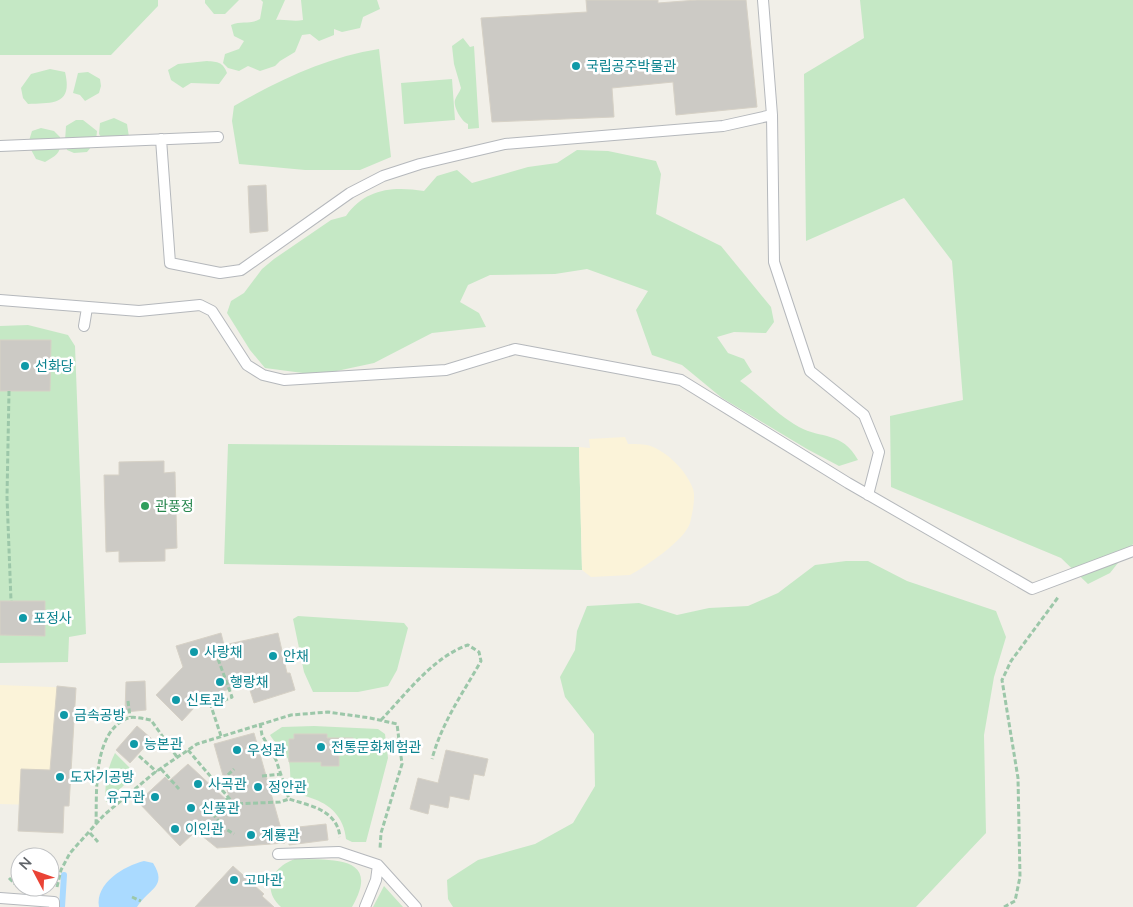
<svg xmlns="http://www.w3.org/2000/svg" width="1133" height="907" font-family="Lato,'Noto Sans KR',sans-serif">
<rect width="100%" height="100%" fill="#f1efe8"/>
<path fill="#c5e8c5" d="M 0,0 L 158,0 L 158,6 L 111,55 L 0,55 Z
M 205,0 L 239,0 L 225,14 L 214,14 L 205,3 Z
M 261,0 L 285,0 L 276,20 C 285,19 294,22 303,20 L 301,0 L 377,0 L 380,9 L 363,17 L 360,28 L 342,32 L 334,29 L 334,35 L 319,41 L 310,34 L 302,35 L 295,52 L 280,61 L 275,66 L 260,71 L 248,66 L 239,71 L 228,68 L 223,63 L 225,54 L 239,49 L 244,41 L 234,36 L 231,25 C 242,20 250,25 260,19 L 263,2 Z
M 860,0 L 1133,0 L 1133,544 L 1110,573 L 1088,584 L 1061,558 L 891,487 L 890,416 L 963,400 L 952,261 L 904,198 L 806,241 L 804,74 L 864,38 Z
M 463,38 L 470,47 L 474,46 L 479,128 L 468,129 L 468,124 C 462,122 453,107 455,100 C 456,96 460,92 461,88 L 454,64 L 452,46 Z
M 379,49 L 391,157 L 360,170 L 305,170 L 239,164 L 232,121 L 234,106 C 279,80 327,57 379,49 Z
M 207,61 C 218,62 223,62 227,73 L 219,84 L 191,83 L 183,88 L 171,80 L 168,70 L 178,64 Z
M 50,69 L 65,72 C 73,105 53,103 28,104 L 23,98 L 21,88 L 31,74 Z
M 88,72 L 100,79 L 101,86 L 99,93 L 85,101 L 80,95 L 73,93 L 78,73 Z
M 452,79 L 455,120 L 404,124 L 401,83 Z
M 114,118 L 127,124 L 129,137 L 105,142 L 99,134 L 100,123 Z
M 76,120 L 83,120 L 97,131 L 96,141 L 87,152 L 74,153 L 67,150 L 65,141 L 66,126 Z
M 41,128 L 54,131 L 60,137 C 62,152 58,155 45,162 L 36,159 L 28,144 L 32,131 Z
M 577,150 L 608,151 L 656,161 L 661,174 L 656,214 L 721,246 L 771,307 L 774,322 L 766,333 L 734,332 L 717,337 L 728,353 L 744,359 L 752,372 L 740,381 C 760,395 777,415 799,427 C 821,439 842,431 858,460 L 839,466 L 807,449 L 722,398 L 682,365 L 652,355 L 636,310 L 648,291 L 587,269 L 555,274 L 490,275 L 468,285 L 460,302 L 479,313 L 486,327 L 432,333 L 374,363 L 318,375 L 265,368 L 250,350 L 227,313 L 231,301 L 244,293 L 262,269 L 274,259 L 331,220 L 346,216 C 365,189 392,186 424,191 L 437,176 L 457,170 L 472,183 L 528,167 L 557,163 Z
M 28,325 L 68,335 L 75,346 L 86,634 L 69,637 L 68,662 L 0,663 L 0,326 Z
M 228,444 L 579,447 L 582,570 L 224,564 Z
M 846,561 L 868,561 L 907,581 L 996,611 L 1006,637 L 994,677 L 984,735 L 986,833 L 916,907 L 453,907 L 448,899 L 447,880 L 478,860 L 535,844 L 573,823 L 595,786 L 594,734 L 565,697 L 560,677 L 575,650 L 577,631 L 587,606 L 639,603 L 677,615 L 709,608 L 748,606 L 778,593 L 815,565 Z
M 298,616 L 404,623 L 408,628 L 397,670 L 388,686 L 358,692 L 313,692 L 304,672 L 293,619 Z
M 314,726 L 378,729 L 385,734 L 388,758 L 366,842 L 352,842 L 346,839 C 344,817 330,804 311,798 C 304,795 298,795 294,789 C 288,781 292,769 288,759 C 282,746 275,744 270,735 L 282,727 Z
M 115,753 L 136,774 L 106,802 C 104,785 107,769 115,753 Z
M 295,859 C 332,860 382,855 352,907 L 281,907 C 261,889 272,867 295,859 Z
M 384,886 L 403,907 L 373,907 Z"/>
<path fill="#fbf3d9" d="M 625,437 L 628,444 C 634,444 642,444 647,445 C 666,450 687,471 693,489 C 696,497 692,515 690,523 C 685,540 645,567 630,575 L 591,577 L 582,570 L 579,447 L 590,448 L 589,439 Z
M 0,685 L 76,688 L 69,806 L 0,804 Z"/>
<path fill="#aadaff" d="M 144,861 L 153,863 C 168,887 149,888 137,907 L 99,907 C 95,883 124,866 144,861 Z"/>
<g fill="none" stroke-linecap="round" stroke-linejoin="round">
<path stroke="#aadaff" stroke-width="6" d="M 62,907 L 64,875"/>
</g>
<path fill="#cccac5" stroke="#d6d1c6" d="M 586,0 L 658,0 L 658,3 L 697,0 L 746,0 L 757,107 L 676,115 L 673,82 L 612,88 L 614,117 L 492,122 L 481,18 L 587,12 Z
M 266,185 L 268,231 L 250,233 L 248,186 Z
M 0,340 L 51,340 L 50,391 L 0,391 Z
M 164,461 L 164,473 L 175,472 L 177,548 L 165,549 L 165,561 L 119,562 L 119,551 L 106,552 L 104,475 L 119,475 L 119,462 Z
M 0,601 L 45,601 L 45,636 L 0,635 Z
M 221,633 L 224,645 L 278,633 L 287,673 L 290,673 L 295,690 L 254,703 L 248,684 L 205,696 L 182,721 L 156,695 L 183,667 L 176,646 Z
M 145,681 L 146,710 L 125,712 L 126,682 Z
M 57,686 L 76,688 L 69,806 L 64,806 L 63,833 L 18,831 L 21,769 L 50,770 Z
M 137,726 L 152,739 L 130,763 L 116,750 Z
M 254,733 L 285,843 L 217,848 L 196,831 L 180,846 L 138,802 L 165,777 L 169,781 L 188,764 L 231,804 L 214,744 Z
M 294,734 L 327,734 L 327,738 L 353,738 L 354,754 L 339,755 L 339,766 L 321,766 L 321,762 L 289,762 L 289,739 L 294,739 Z
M 446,750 L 488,759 L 484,776 L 474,774 L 469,800 L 450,796 L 448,808 L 430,804 L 428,814 L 410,809 L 418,778 L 438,783 Z
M 326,824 L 328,840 L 289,845 L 289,828 Z
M 233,866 L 264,894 L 262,896 L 274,907 L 195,907 Z"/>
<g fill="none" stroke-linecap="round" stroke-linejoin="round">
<defs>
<path id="lane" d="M 772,115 L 774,262 L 810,371 L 864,415 L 879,452 L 868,495
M 161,139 L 170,263 L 220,273 L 241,270 L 350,193 L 383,176 L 420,164 L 505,144 L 723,126 L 772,115 L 763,0
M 0,146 L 218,137
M 0,300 L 139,311 L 200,305 L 212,311 L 247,365 L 263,375 L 284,380 L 446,370 L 515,349 L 681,380 L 848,483 L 1032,589 L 1133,551
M 84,326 L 87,308
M 278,854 L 339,852 L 378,865 L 416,907
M 0,898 L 54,902 L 54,907
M 365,907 L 376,880 L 378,865"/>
</defs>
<use href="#lane" stroke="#b5b8bc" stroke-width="12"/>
<path stroke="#9cc7a9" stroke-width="3" stroke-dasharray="5 2.5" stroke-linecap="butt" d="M 9,391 L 7,497 L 11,601
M 218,659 L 232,697 L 211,706 L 221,736
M 128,701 L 130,717
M 381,720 C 406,694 433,657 468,645 L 479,652 L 481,661 C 463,693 442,722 432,759
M 260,723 L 262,735 L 276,760 L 289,799 C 311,806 337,810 340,837
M 188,750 L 234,804 L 280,802 L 289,799
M 139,756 L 157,772
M 161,769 L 179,789
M 262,776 L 281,774
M 217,785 L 234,769
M 229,797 L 213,814 L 224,828 L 234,834
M 96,824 C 97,793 92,732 128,718 C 134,716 145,719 151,720 L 177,757
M 290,831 L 290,838
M 90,833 L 98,842
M 9,878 L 15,884
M 57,887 L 61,870 L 70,853 L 104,815 L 154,773 L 197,744 L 291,715 L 328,712 L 370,718 L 397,724 L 402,764 L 381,833 L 380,849
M 132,897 L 141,901
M 1004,907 L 1015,901 L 1020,877 L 1018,778 L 1002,680 L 1011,661 L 1059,596"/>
<use href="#lane" stroke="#fff" stroke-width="10"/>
</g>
<g fill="#0f9aa8" stroke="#fff" stroke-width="2">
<circle cx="576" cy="66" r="5"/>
<circle cx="25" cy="366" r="5"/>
<circle cx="23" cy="618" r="5"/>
<circle cx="194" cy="652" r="5"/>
<circle cx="273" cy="656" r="5"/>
<circle cx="220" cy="682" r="5"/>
<circle cx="176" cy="700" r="5"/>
<circle cx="64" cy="715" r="5"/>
<circle cx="134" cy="744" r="5"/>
<circle cx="321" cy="747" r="5"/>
<circle cx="237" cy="750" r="5"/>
<circle cx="60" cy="777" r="5"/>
<circle cx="198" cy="784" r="5"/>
<circle cx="258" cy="787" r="5"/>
<circle cx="155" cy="797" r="5"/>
<circle cx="191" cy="808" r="5"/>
<circle cx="175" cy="829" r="5"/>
<circle cx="251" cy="835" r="5"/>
<circle cx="234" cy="880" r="5"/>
</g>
<circle fill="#2e9e5b" stroke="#fff" stroke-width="2" cx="145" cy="506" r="5"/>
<g text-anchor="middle" stroke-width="5" stroke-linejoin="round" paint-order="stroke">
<g font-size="14" fill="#0d838f" stroke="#fff" text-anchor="start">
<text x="586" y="71">국립공주박물관</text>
<text x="35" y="371">선화당</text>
<text x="33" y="623">포정사</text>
<text x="204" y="657">사랑채</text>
<text x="283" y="661">안채</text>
<text x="230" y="687">행랑채</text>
<text x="186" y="705">신토관</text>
<text x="74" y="720">금속공방</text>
<text x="144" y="749">능본관</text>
<text x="331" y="752">전통문화체험관</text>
<text x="247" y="755">우성관</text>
<text x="70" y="782">도자기공방</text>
<text x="208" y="789">사곡관</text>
<text x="268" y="792">정안관</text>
<text x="145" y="802" text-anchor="end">유구관</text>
<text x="201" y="813">신풍관</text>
<text x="185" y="834">이인관</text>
<text x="261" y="840">계룡관</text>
<text x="244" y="885">고마관</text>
</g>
<g font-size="14" fill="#27864d" stroke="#fff" text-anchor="start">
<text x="155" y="511">관풍정</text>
</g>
</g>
<g transform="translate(35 872) rotate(311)"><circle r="24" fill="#ffffff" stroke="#bfc1c3"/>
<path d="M0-4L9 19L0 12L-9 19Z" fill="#ea4335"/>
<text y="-8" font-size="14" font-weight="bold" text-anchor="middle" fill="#5f6368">N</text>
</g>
</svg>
